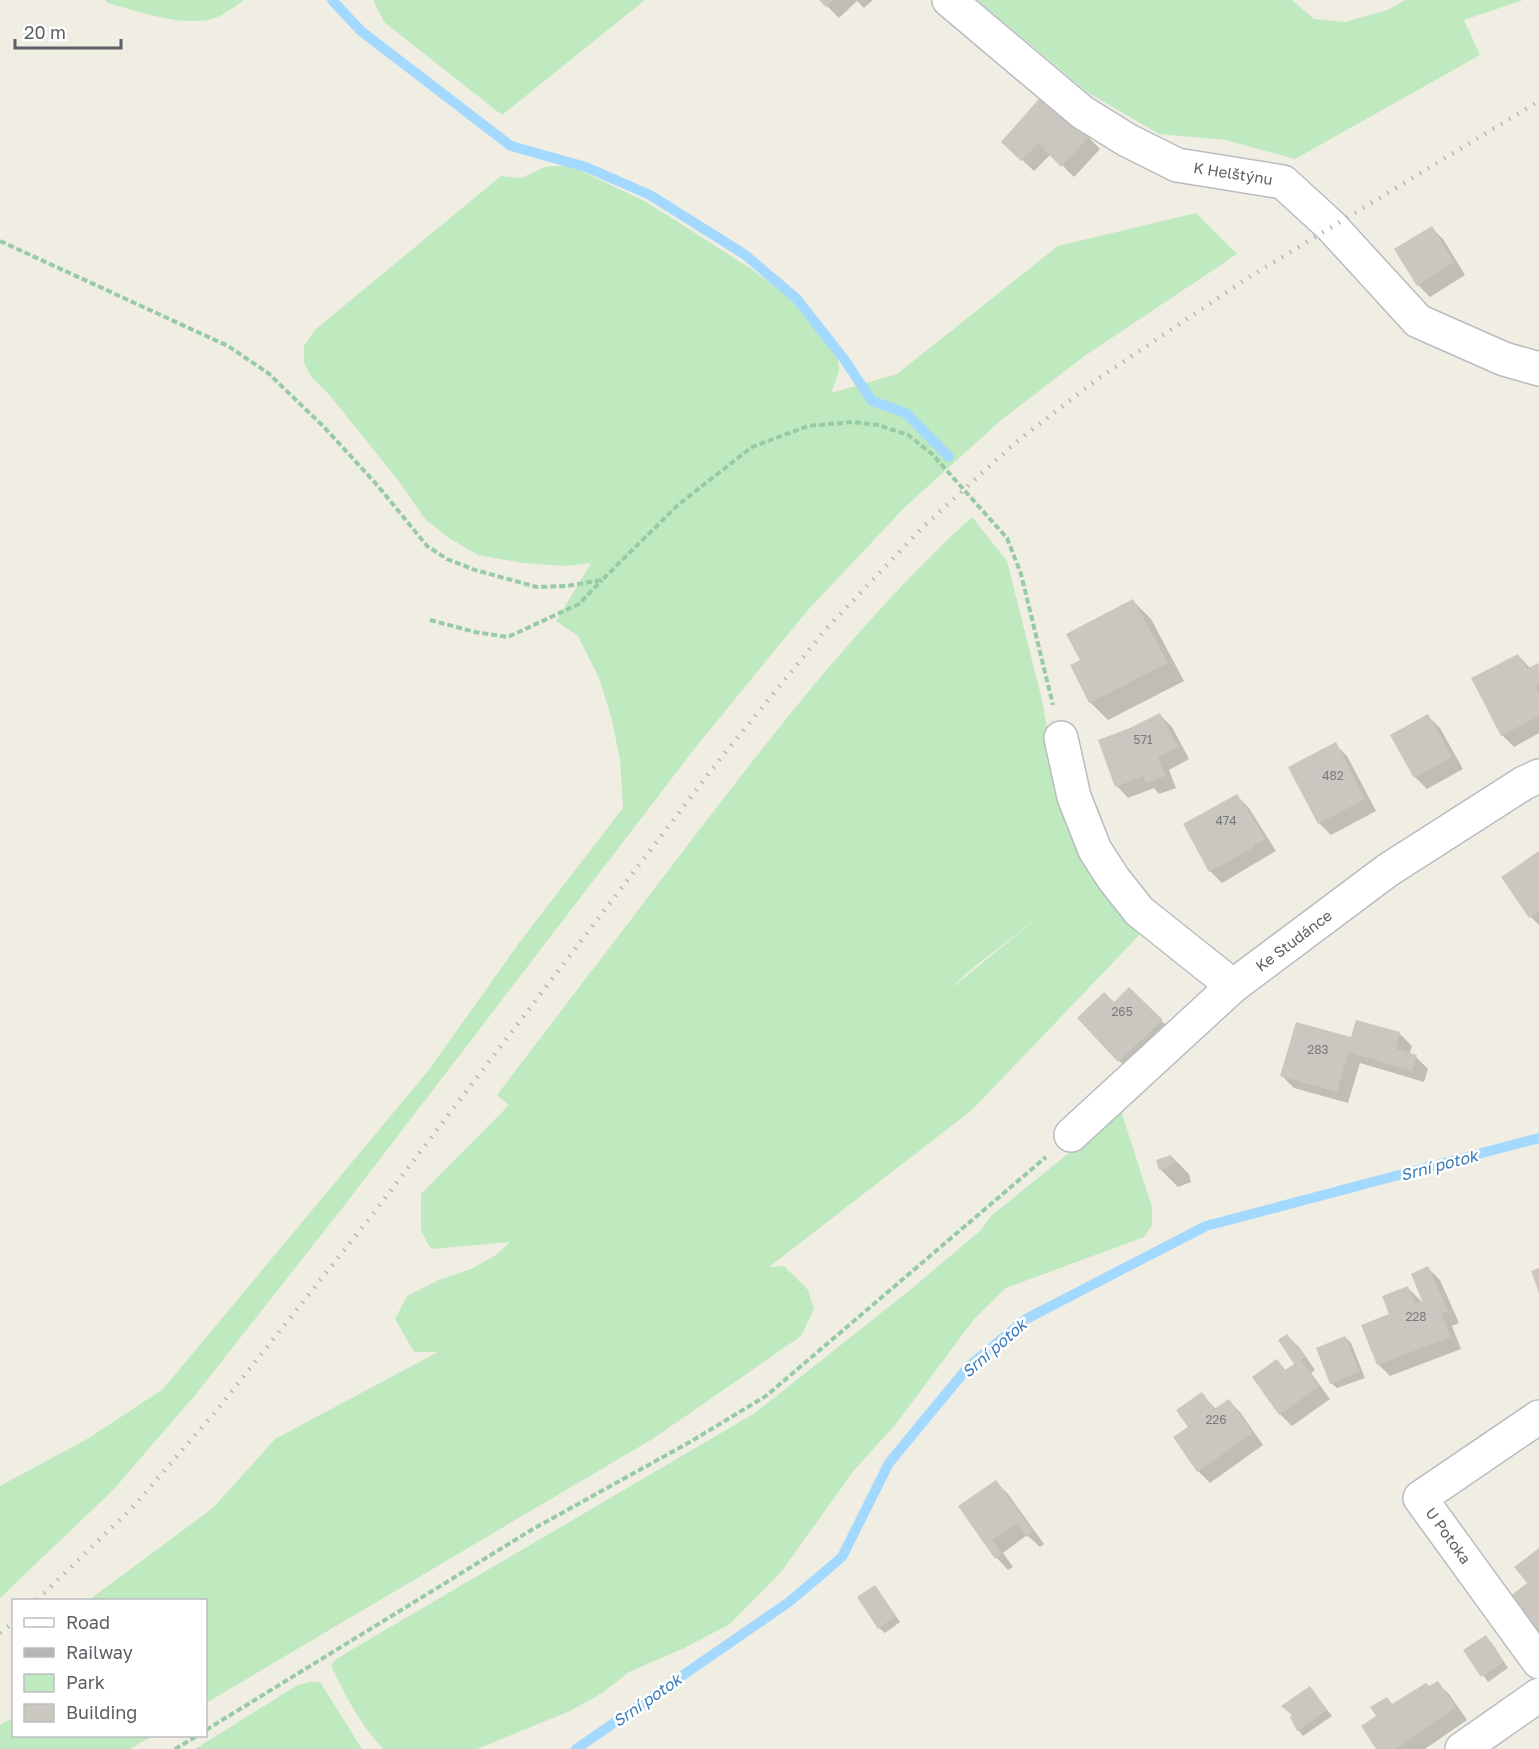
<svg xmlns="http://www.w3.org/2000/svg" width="1539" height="1749" font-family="'Golos Text',sans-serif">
<rect width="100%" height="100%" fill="#f0ede3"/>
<path fill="#bfe9be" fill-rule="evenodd" d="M 105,0 L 244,0 C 233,8 220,18 207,20 C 177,25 136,11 108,3 Z
M 373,0 L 645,0 L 502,115 L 384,22 Z
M 977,0 L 1292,0 L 1314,19 L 1345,22 L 1388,10 L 1405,0 L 1523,0 L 1464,20 L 1480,55 L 1295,159 L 1226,140 L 1159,134 L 1087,92 Z
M 569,165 L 648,203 L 753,270 L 791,299 L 838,357 L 839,371 L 831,393 L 897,374 L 1058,246 L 1196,213 L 1237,254 L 1083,357 L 999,422 L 905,507 L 807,611 L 695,748 L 347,1202 L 196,1394 L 113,1490 L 0,1598 L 0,1486 L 89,1438 L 163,1389 L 428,1071 L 519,943 L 623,808 L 620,760 L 612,720 L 599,678 L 578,636 L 556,621 L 591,563 L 563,566 L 523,563 L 478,555 L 449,538 L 425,519 L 398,480 L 327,392 L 312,378 L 304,363 L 304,346 L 316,329 L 501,176 L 521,178 L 545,167 Z
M 972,517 L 1007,561 L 1042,700 L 1061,805 L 1091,875 L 1145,929 L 972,1110 L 769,1267 L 784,1266 L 808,1290 L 814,1309 L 801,1336 L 654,1438 L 206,1703 L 206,1600 L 89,1600 L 213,1508 L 275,1439 L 438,1352 L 414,1352 L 395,1319 L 407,1296 L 439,1280 L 471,1269 L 496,1255 L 510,1242 L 431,1249 L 421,1231 L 421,1194 L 509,1105 L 497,1095 C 560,1012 624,929 687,846 C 775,731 865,615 972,517 ZM 1042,914 L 954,986 L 953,986 L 969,971 Z
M 1121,1111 L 1152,1207 L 1152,1225 L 1144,1237 L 1006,1288 L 974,1319 L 896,1424 L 855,1469 L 781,1572 L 730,1624 L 684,1648 L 629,1672 L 602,1693 L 570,1711 L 477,1749 L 383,1749 C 359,1722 346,1697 331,1665 L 336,1659 L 755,1413 L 910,1290 L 980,1231 L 991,1216 Z
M 309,1682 L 320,1682 L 362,1749 L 195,1749 L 296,1686 Z
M 13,1718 L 14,1736 L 152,1736 L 130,1749 L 0,1749 L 0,1725 Z"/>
<path fill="#0003" d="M 821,0 L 873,0 L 864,8 L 857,1 L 839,18 Z
M 1045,94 L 1100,149 L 1074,177 L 1051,154 L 1034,171 L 1003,142 Z
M 1432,228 L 1443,239 L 1465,275 L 1430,297 L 1418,285 Z
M 1133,601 L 1151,619 L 1184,681 L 1108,720 L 1090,702 L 1082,660 Z
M 1518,655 L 1531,669 L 1539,667 L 1539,733 L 1514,747 L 1502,735 Z
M 1160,715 L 1172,727 L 1189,759 L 1169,770 L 1176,788 L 1159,794 L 1154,788 L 1128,798 L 1117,786 L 1130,730 Z
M 1428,716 L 1440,728 L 1463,769 L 1427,789 L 1415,777 Z
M 1335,744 L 1347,756 L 1376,811 L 1331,835 L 1319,823 Z
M 1237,796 L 1249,808 L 1276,851 L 1222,883 L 1210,871 Z
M 1539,853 L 1539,925 L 1531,917 Z
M 1129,989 L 1174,1033 L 1131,1073 L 1079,1018 L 1114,1004 Z
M 1357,1022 L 1400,1034 L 1412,1046 L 1409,1055 L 1416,1057 L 1428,1069 L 1424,1082 L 1360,1063 L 1348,1103 L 1294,1088 L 1282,1076 L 1352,1038 Z
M 1171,1156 L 1189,1174 L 1191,1182 L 1178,1187 L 1160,1169 Z
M 1428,1268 L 1440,1280 L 1459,1323 L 1452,1326 L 1461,1349 L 1390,1376 L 1378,1364 L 1391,1315 L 1408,1288 L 1425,1305 Z
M 1287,1336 L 1299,1347 L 1315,1370 L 1311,1373 L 1330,1399 L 1292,1426 L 1280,1414 L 1277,1361 L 1286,1371 L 1296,1364 Z
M 1345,1337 L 1351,1343 L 1365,1378 L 1337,1388 L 1331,1383 Z
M 1201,1394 L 1216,1409 L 1229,1401 L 1240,1412 L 1263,1445 L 1210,1483 L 1198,1471 Z
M 996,1482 L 1008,1494 L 1044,1544 L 1040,1547 L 1027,1535 L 1003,1553 L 1013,1567 L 1008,1570 L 997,1558 L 960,1507 Z
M 875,1587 L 900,1622 L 885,1633 L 879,1628 Z
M 1491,1642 L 1508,1668 L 1488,1682 L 1465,1650 Z
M 1437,1683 L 1449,1694 L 1467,1720 L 1425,1749 L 1378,1749 L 1393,1705 Z
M 1310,1688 L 1332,1716 L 1303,1736 L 1298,1730 Z"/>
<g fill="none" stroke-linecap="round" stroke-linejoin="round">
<path stroke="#a4d9ff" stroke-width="10" d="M 332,0 L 361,31 L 511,146 L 586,167 L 650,195 L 744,254 L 796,298 L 844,359 L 872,401 L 906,413 L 949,457
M 576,1749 L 789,1602 L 842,1557 L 889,1463 L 969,1366 L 1026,1319 L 1206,1226 L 1539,1138"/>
</g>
<path fill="#cbc7c0" d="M 819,0 L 833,0 L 826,7 Z
M 1045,92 L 1090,136 L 1061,167 L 1038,143 L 1021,161 L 1001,142 Z
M 1432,226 L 1454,262 L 1417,286 L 1394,249 Z
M 1133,599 L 1168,663 L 1089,703 L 1070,665 L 1080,660 L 1066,634 Z
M 1518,654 L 1527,669 L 1538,663 L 1539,666 L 1539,685 L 1536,687 L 1539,693 L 1539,716 L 1501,736 L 1471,678 Z
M 1160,713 L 1178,747 L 1158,757 L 1165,776 L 1146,783 L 1144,776 L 1115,787 L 1098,740 L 1130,728 Z
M 1428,714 L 1452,757 L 1414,778 L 1390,735 Z
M 1336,742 L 1365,799 L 1318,824 L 1288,767 Z
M 1237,794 L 1266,839 L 1253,846 L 1254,847 L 1209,872 L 1183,824 Z
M 1539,851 L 1539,911 L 1529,918 L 1501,877 Z
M 1129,987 L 1163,1020 L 1118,1062 L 1077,1018 L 1104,992 L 1114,1002 Z
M 1356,1020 L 1400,1032 L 1396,1049 L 1417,1055 L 1412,1071 L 1348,1052 L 1337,1092 L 1280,1076 L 1296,1022 L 1351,1037 Z
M 1171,1155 L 1174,1164 L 1159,1170 L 1156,1160 Z
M 1428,1266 L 1448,1311 L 1441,1314 L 1451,1337 L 1377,1365 L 1361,1325 L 1389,1314 L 1382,1296 L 1408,1286 L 1415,1304 L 1422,1301 L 1411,1274 Z
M 1539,1268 L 1539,1293 L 1531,1271 Z
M 1287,1334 L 1305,1357 L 1301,1360 L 1319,1387 L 1279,1415 L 1252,1377 L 1277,1359 L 1285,1370 L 1294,1364 L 1278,1340 Z
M 1345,1336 L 1360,1372 L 1330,1384 L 1316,1348 Z
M 1202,1392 L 1214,1409 L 1229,1399 L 1253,1433 L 1197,1472 L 1173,1437 L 1188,1427 L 1176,1410 Z
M 996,1480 L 1033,1532 L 1027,1537 L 1017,1523 L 992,1540 L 1002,1554 L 995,1559 L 958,1506 Z
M 1539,1548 L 1539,1636 L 1510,1596 L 1527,1583 L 1514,1567 Z
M 875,1585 L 896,1616 L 878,1629 L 857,1597 Z
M 1486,1635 L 1504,1662 L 1481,1677 L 1463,1650 Z
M 1438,1681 L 1456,1707 L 1396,1749 L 1376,1749 L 1361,1726 L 1376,1716 L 1370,1707 L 1387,1697 L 1392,1704 L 1426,1683 L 1429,1686 Z
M 1310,1686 L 1327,1710 L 1297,1731 L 1290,1717 L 1292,1715 L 1281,1706 Z"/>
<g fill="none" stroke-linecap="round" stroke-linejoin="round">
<defs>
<path id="street" d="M 949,0 L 1082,112 L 1127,140 L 1177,165 L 1283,182 L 1331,226 L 1418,321 L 1504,359 L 1539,369
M 1061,738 L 1074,797 L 1095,850 L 1113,878 L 1139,911 L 1233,986
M 1071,1135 L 1233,986 L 1388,870 L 1524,783 L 1539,776
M 1539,1417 L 1420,1498 L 1539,1662"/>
<path id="secondary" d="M 1462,1749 L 1539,1695"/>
</defs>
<use href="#street" stroke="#b8bcc1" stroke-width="36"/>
<use href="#secondary" stroke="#b9bdc3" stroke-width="36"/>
<path stroke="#96cba4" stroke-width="4" stroke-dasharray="6 3" stroke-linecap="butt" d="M 0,241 L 228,346 L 268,373 L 324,427 L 378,486 L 427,546 L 447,559 L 475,570 L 537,587 L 567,586 L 602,580 L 679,504 L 752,447 L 808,426 L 853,422 L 878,425 L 908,435 L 932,454 L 1007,538 L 1021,574 L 1053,705
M 430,620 L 475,632 L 508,637 L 579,604 L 602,580
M 206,1730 L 533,1529 L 690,1442 L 766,1396 L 1046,1157
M 175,1749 L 197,1736"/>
<use href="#street" stroke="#fff" stroke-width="33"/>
<use href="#secondary" stroke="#fff" stroke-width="33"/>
<path stroke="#b5b6b6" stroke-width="4.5" stroke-dasharray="1.5 8" stroke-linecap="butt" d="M 37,1600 L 132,1508 L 216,1411 L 369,1219 L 716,764 L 826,629 L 924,526 L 1015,443 L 1099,378 L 1251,276 L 1539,101
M 0,1633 L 14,1622"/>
</g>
<g text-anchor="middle" stroke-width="5" stroke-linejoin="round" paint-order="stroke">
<g font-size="12" fill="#777a7c">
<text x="1143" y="744">571</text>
<text x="1333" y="780">482</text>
<text x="1226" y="825">474</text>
<text x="1122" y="1016">265</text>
<text x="1318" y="1054">283</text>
<text x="1416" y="1321">228</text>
<text x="1216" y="1424">226</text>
</g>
<g font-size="15" fill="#5b6065" stroke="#fff">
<text transform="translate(1233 174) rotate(9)" y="5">K Helštýnu</text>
<text transform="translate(1294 941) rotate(-37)" y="5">Ke Studánce</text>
<text transform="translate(1448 1536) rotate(54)" y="5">U Potoka</text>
</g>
<g font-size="16" font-style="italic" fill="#377aba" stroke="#fff">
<text transform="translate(1439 1165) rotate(-15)" y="6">Srní potok</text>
<text transform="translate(994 1348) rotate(-41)" y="6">Srní potok</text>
<text transform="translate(647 1700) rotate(-35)" y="6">Srní potok</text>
</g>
</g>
<rect x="12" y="1599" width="195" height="138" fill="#ffffff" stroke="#bdbfc1" stroke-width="1.5"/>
<rect x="24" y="1618" width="30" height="9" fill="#ffffff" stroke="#bdbfc1" stroke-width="1.5"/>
<text x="66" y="1629" font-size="18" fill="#5b6065">Road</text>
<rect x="24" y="1648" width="30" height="9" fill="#b5b6b6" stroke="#bdbfc1" stroke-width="1.5"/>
<text x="66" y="1659" font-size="18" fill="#5b6065">Railway</text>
<rect x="24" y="1674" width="30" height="18" fill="#bfe9be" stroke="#bdbfc1" stroke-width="1.5"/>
<text x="66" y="1689" font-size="18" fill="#5b6065">Park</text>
<rect x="24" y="1704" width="30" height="18" fill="#cbc7c0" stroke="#bdbfc1" stroke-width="1.5"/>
<text x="66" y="1719" font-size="18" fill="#5b6065">Building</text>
<path d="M15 39v9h106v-9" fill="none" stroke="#5b6065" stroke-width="3"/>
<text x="24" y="39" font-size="18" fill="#5b6065" stroke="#ffffff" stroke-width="4.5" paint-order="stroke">20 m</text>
</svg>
